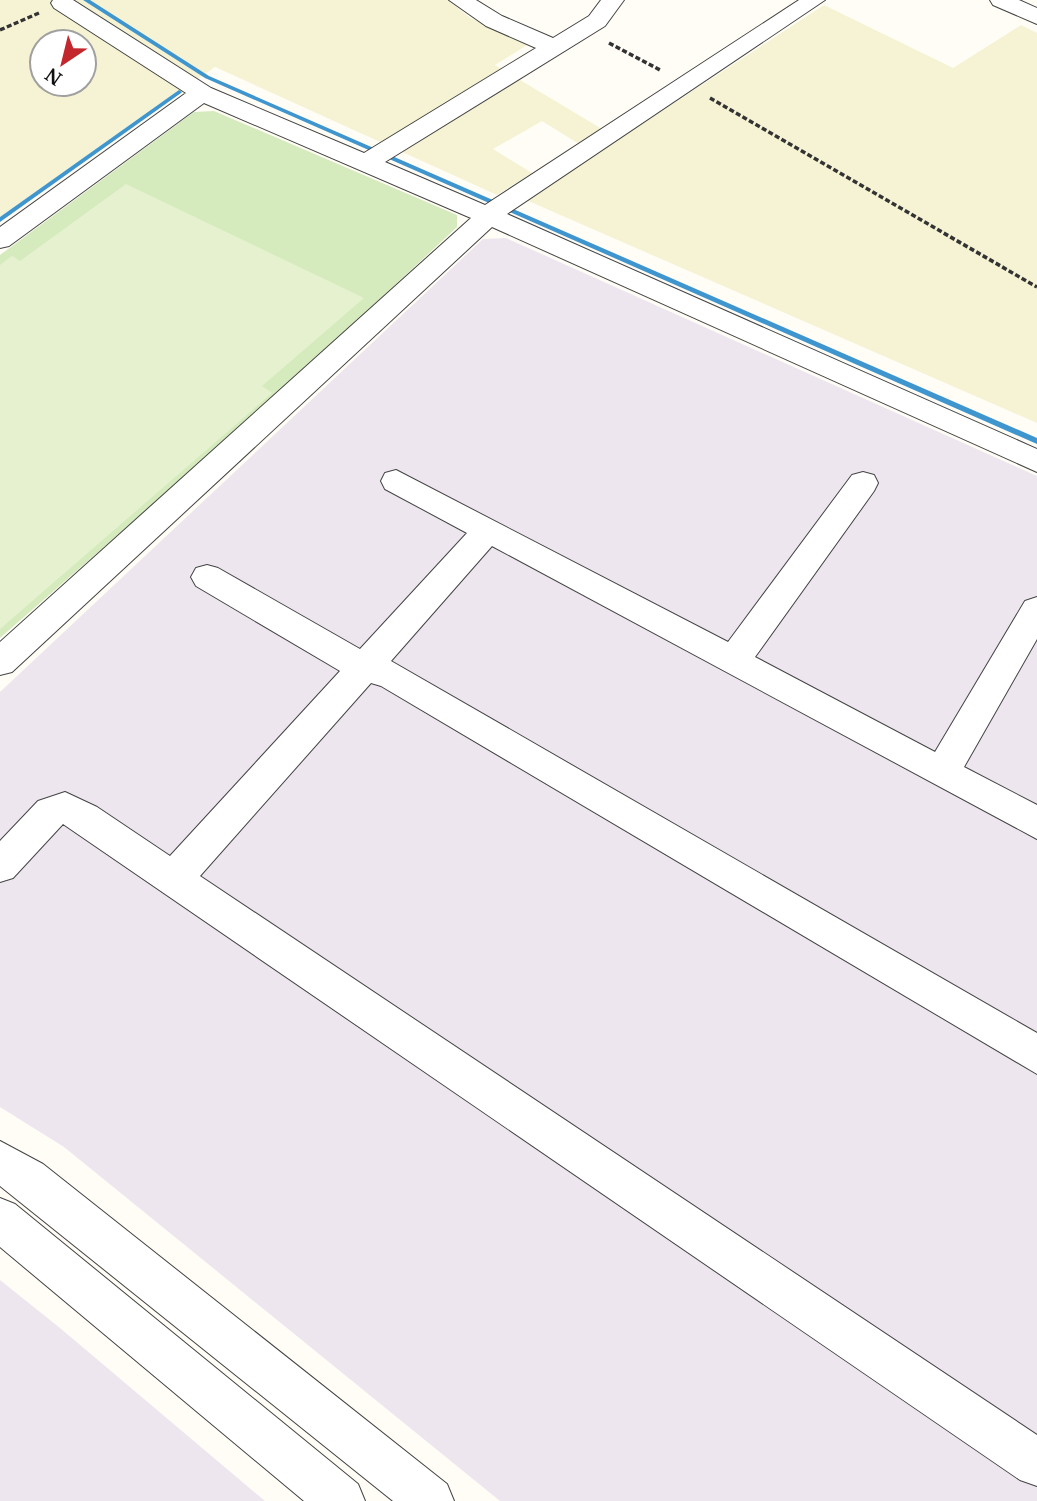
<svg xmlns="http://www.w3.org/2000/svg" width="1037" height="1501" font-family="'Noto Serif',serif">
<rect width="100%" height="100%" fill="#fffdf5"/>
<path fill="#eee6ef" d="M 506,238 L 1037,476 L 1037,1501 L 500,1501 L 64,1147 L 0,1107 L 0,692 L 483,239 Z
M 0,1280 L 60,1328 L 265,1501 L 0,1501 Z"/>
<path fill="#f6f3d4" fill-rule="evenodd" d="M 0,0 L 448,0 L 469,17 L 527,45 L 495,65 L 602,129 L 579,144 L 542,121 L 493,149 L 532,173 L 497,195 L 215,67 L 0,217 ZM 42,42 L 84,42 L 84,84 L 42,84 Z
M 824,5 L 953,68 L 1021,25 L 1037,33 L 1037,423 L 526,200 Z"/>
<path fill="#d5ebbd" d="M 214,111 L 457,215 L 457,227 L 274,398 L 0,638 L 0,255 L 194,112 Z"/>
<path fill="#e6f2cf" d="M 126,184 L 364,298 L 262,386 L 272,393 L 0,629 L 0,265 L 12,256 L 20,261 Z"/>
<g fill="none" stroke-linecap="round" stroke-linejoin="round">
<path fill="#3f96cf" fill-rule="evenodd" d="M 83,0 L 90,0 L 209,76 L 1037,438 L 1037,444 L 205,78 Z
M 179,90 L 182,92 L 181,93 L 0,222 L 0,217 Z"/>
<defs>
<path id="minor" d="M 53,0 L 73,0 L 211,88 L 364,153 L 536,48 L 486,26 L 449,0 L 476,0 L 502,16 L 553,38 L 589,16 L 601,0 L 624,0 L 605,26 L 385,162 L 485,205 L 799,0 L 825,0 L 507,214 L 1037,449 L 1037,472 L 492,227 L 12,672 L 0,675 L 0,642 L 471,218 L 204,103 L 9,246 L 0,248 L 0,227 L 186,93 L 54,8 L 51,3 Z
M 990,0 L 1019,0 L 1037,8 L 1037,24 L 993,5 Z
M 396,470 L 728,642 L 852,475 L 863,472 L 874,475 L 878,483 L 874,491 L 755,657 L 935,752 L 1025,601 L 1037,597 L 1037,639 L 964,767 L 1037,805 L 1037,839 L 492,546 L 391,661 L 1037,1033 L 1037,1074 L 381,686 L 371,683 L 200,876 L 1037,1435 L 1037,1486 L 1020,1480 L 63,824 L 13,878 L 0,882 L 0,841 L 38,801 L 65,792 L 97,807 L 170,856 L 340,671 L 196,586 L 191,577 L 196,568 L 207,565 L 218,568 L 360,649 L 467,533 L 385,489 L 381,481 L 385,473 Z
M 0,1141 L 43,1164 L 447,1484 L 454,1501 L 393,1501 L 0,1186 Z
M 0,1198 L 15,1204 L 358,1484 L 365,1501 L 304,1501 L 0,1247 Z"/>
</defs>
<use href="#minor" stroke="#444" stroke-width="2"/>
<path stroke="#333" stroke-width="3.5" stroke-dasharray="5 2.5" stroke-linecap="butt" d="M 0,30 L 39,13
M 609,43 L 660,70
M 710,98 L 1037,287"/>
<use href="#minor" fill="#fff" fill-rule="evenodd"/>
</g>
<g transform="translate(63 63) rotate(215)"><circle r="33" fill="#ffffff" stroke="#a0a0a0" stroke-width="2"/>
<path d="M0-5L12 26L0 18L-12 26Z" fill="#c4262e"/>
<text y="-10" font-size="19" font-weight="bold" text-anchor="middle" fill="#111111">N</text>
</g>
</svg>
